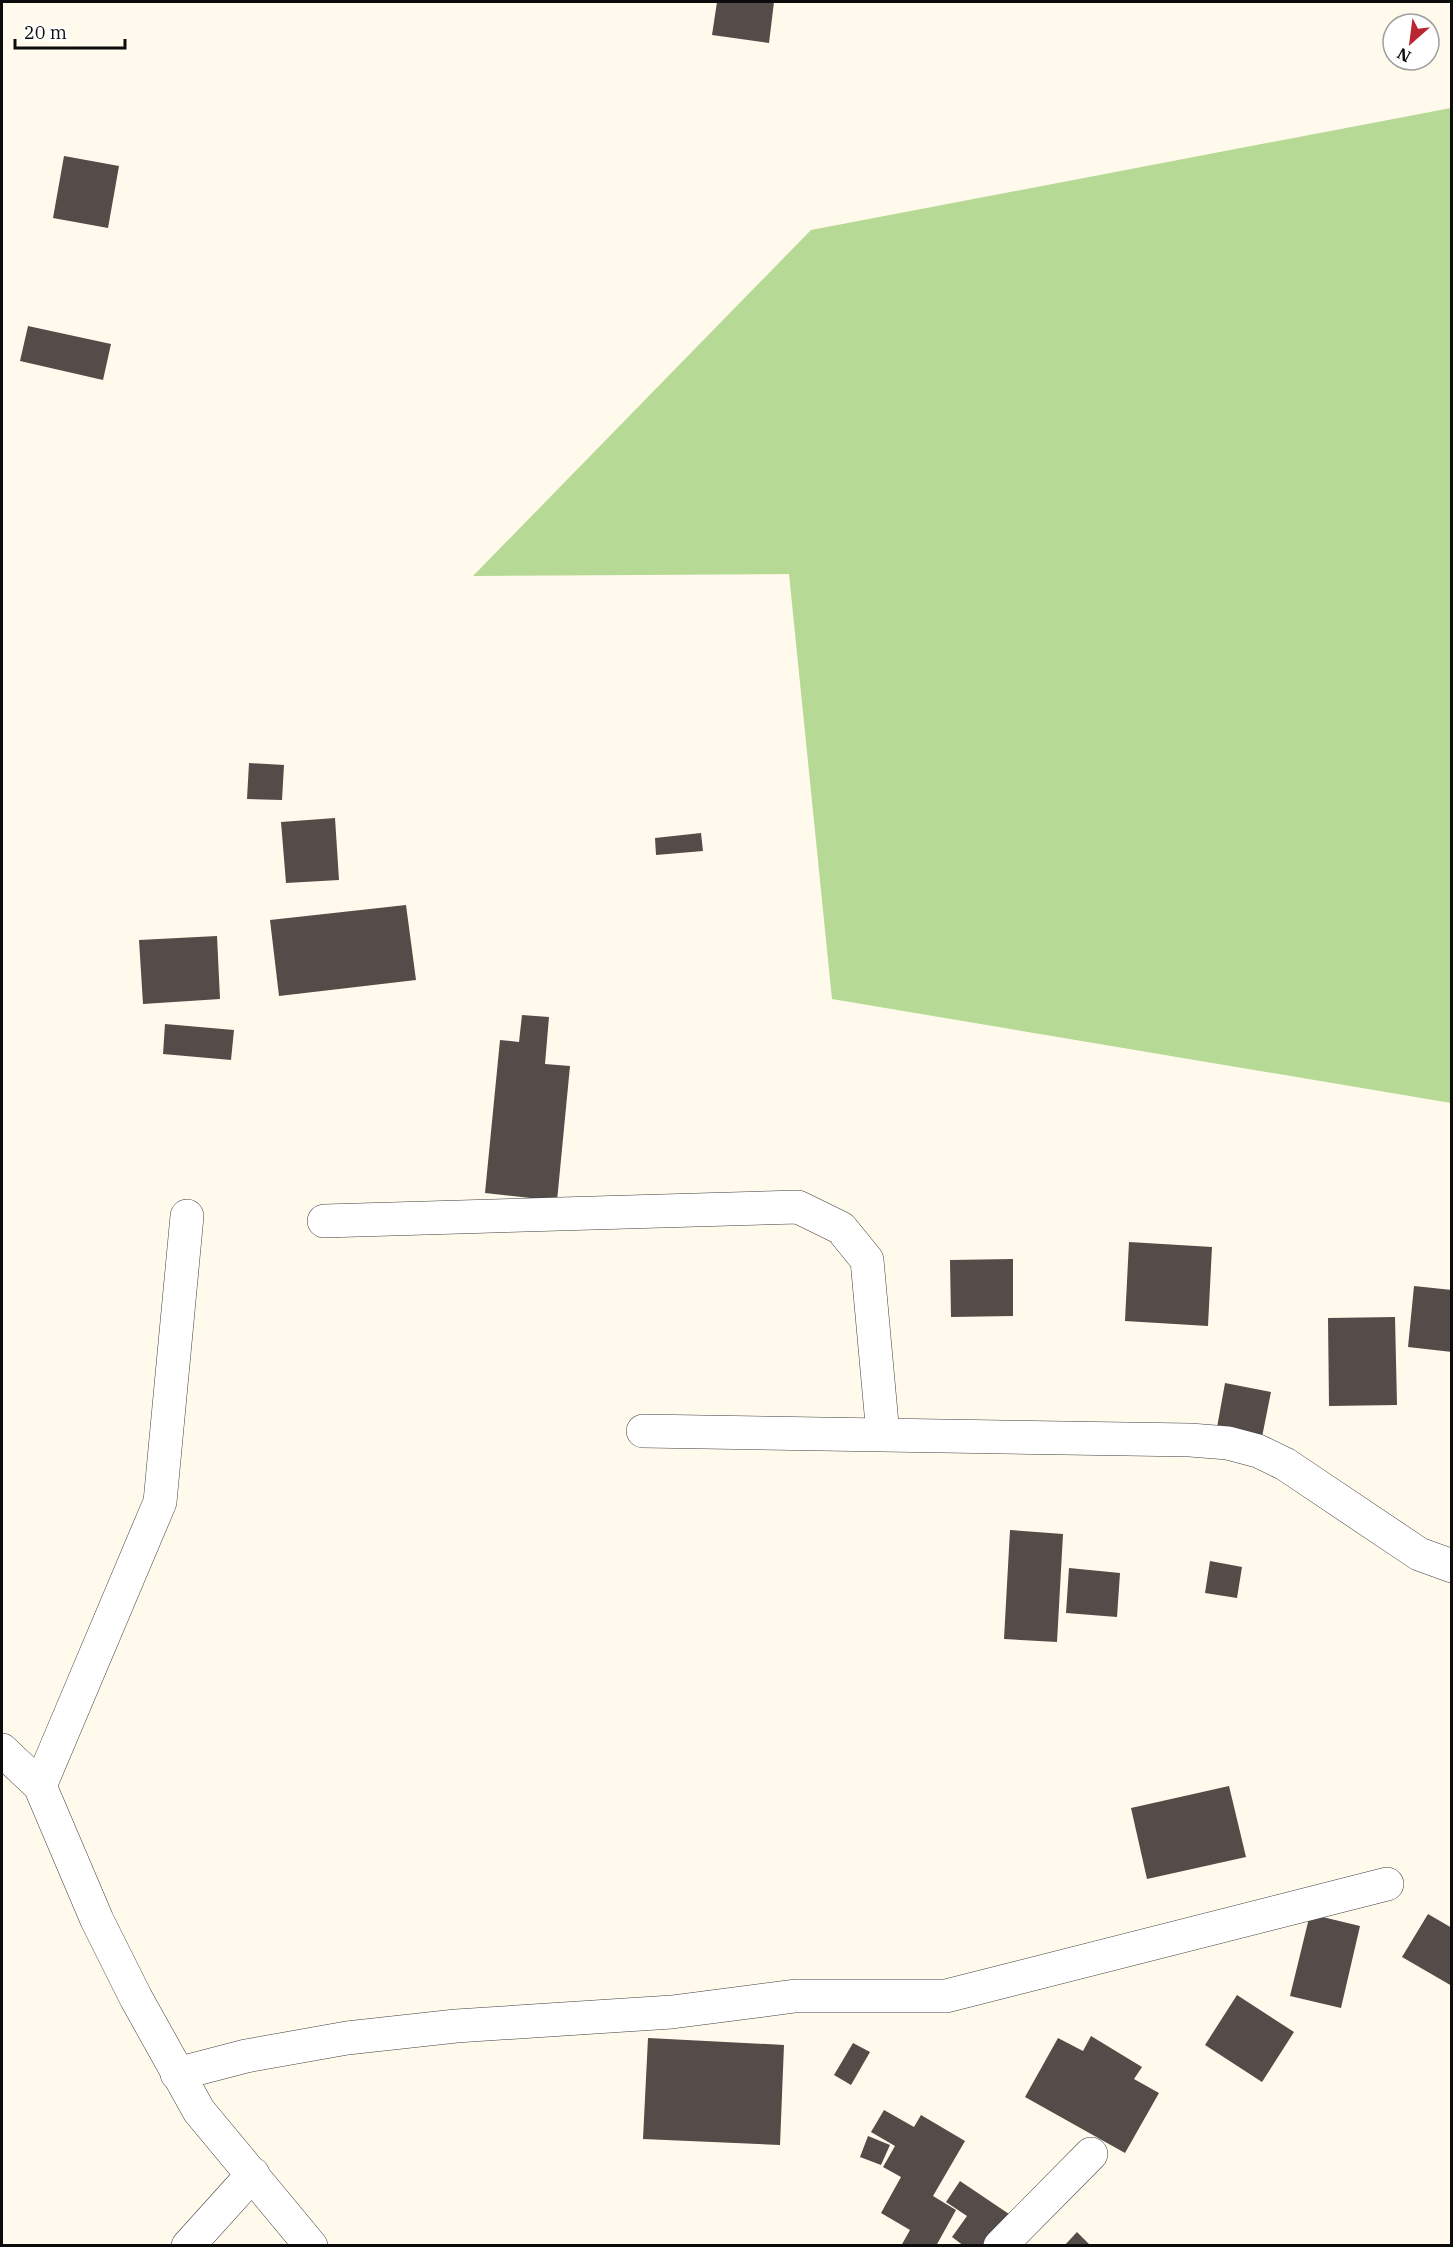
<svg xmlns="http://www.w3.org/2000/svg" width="1453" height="2247" font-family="'IBM Plex Serif',serif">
<rect width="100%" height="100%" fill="#fffaeb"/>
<path fill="#b6d995" d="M 1451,108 L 1451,1103 L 832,999 L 789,574 L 473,576 L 811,230 Z"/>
<path fill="#544c48" d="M 717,2 L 774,2 L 769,43 L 712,35 Z
M 64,156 L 119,166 L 108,228 L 53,218 Z
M 28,326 L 111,344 L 103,380 L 20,361 Z
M 249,763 L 284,765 L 282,800 L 247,799 Z
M 335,818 L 339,880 L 286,883 L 281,822 Z
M 701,833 L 703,851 L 656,855 L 655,838 Z
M 406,905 L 416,980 L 279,996 L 270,920 Z
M 217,936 L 220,999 L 143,1004 L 139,940 Z
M 522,1015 L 549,1017 L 545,1064 L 570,1066 L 557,1201 L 485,1193 L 500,1040 L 519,1042 Z
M 165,1024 L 234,1030 L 231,1060 L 163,1054 Z
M 1129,1242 L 1212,1247 L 1208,1326 L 1125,1321 Z
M 1013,1259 L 1013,1316 L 951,1317 L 950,1260 Z
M 1414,1286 L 1452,1290 L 1452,1352 L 1408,1347 Z
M 1395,1317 L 1397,1405 L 1329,1406 L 1328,1318 Z
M 1225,1383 L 1271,1392 L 1261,1442 L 1216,1433 Z
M 1010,1530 L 1063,1534 L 1057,1642 L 1004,1639 Z
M 1210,1561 L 1242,1567 L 1237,1598 L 1205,1593 Z
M 1069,1568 L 1120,1573 L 1117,1617 L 1066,1613 Z
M 1229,1786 L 1246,1857 L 1147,1879 L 1131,1808 Z
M 1310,1914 L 1360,1926 L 1341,2008 L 1290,1996 Z
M 1428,1914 L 1452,1928 L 1452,1986 L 1402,1957 Z
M 1237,1995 L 1294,2032 L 1262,2082 L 1205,2045 Z
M 1091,2036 L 1142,2067 L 1134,2079 L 1159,2093 L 1125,2153 L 1025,2097 L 1058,2038 L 1083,2051 Z
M 648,2038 L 784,2045 L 780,2145 L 643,2139 Z
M 853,2043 L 870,2052 L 851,2085 L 834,2075 Z
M 884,2110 L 914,2127 L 921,2115 L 965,2141 L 933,2196 L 956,2210 L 936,2246 L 901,2246 L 910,2230 L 881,2213 L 901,2177 L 883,2167 L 895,2146 L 871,2132 Z
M 868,2136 L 890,2145 L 881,2165 L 860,2157 Z
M 960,2181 L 1009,2214 L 987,2246 L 964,2246 L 952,2237 L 967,2216 L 946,2202 Z
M 1077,2232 L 1091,2246 L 1064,2246 Z"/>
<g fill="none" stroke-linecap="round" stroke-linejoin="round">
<defs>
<path id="minor" d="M 324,1221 L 798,1207 L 841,1228 L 867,1260 L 883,1435
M 643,1431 L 1190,1440 L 1228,1443 L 1258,1451 L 1285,1464 L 1419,1554 L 1452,1566
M 2,1750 L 40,1786 L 97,1920 L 136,1998 L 199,2111 L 311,2246
M 40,1786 L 160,1502 L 187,1216
M 177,2074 L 246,2056 L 347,2038 L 456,2026 L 672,2012 L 795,1996 L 946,1996 L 1387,1884
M 188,2246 L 253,2174
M 1000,2246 L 1091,2154"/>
</defs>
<use href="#minor" stroke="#3f3f3f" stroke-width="34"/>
<use href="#minor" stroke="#fff" stroke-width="33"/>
</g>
<rect width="1453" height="2247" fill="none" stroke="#0c0c0c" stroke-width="6"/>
<g transform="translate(1411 42) rotate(208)"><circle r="28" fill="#ffffff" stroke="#9e9e9e" stroke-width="1.5"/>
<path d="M0-4.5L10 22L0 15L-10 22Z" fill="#ba2533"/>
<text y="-9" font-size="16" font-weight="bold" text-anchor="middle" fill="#0c0c0c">N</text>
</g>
<path d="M15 39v9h110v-9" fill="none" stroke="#0c0c0c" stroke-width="3"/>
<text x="24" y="39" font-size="18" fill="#0c0c0c" stroke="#ffffff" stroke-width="4.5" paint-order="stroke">20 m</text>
</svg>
